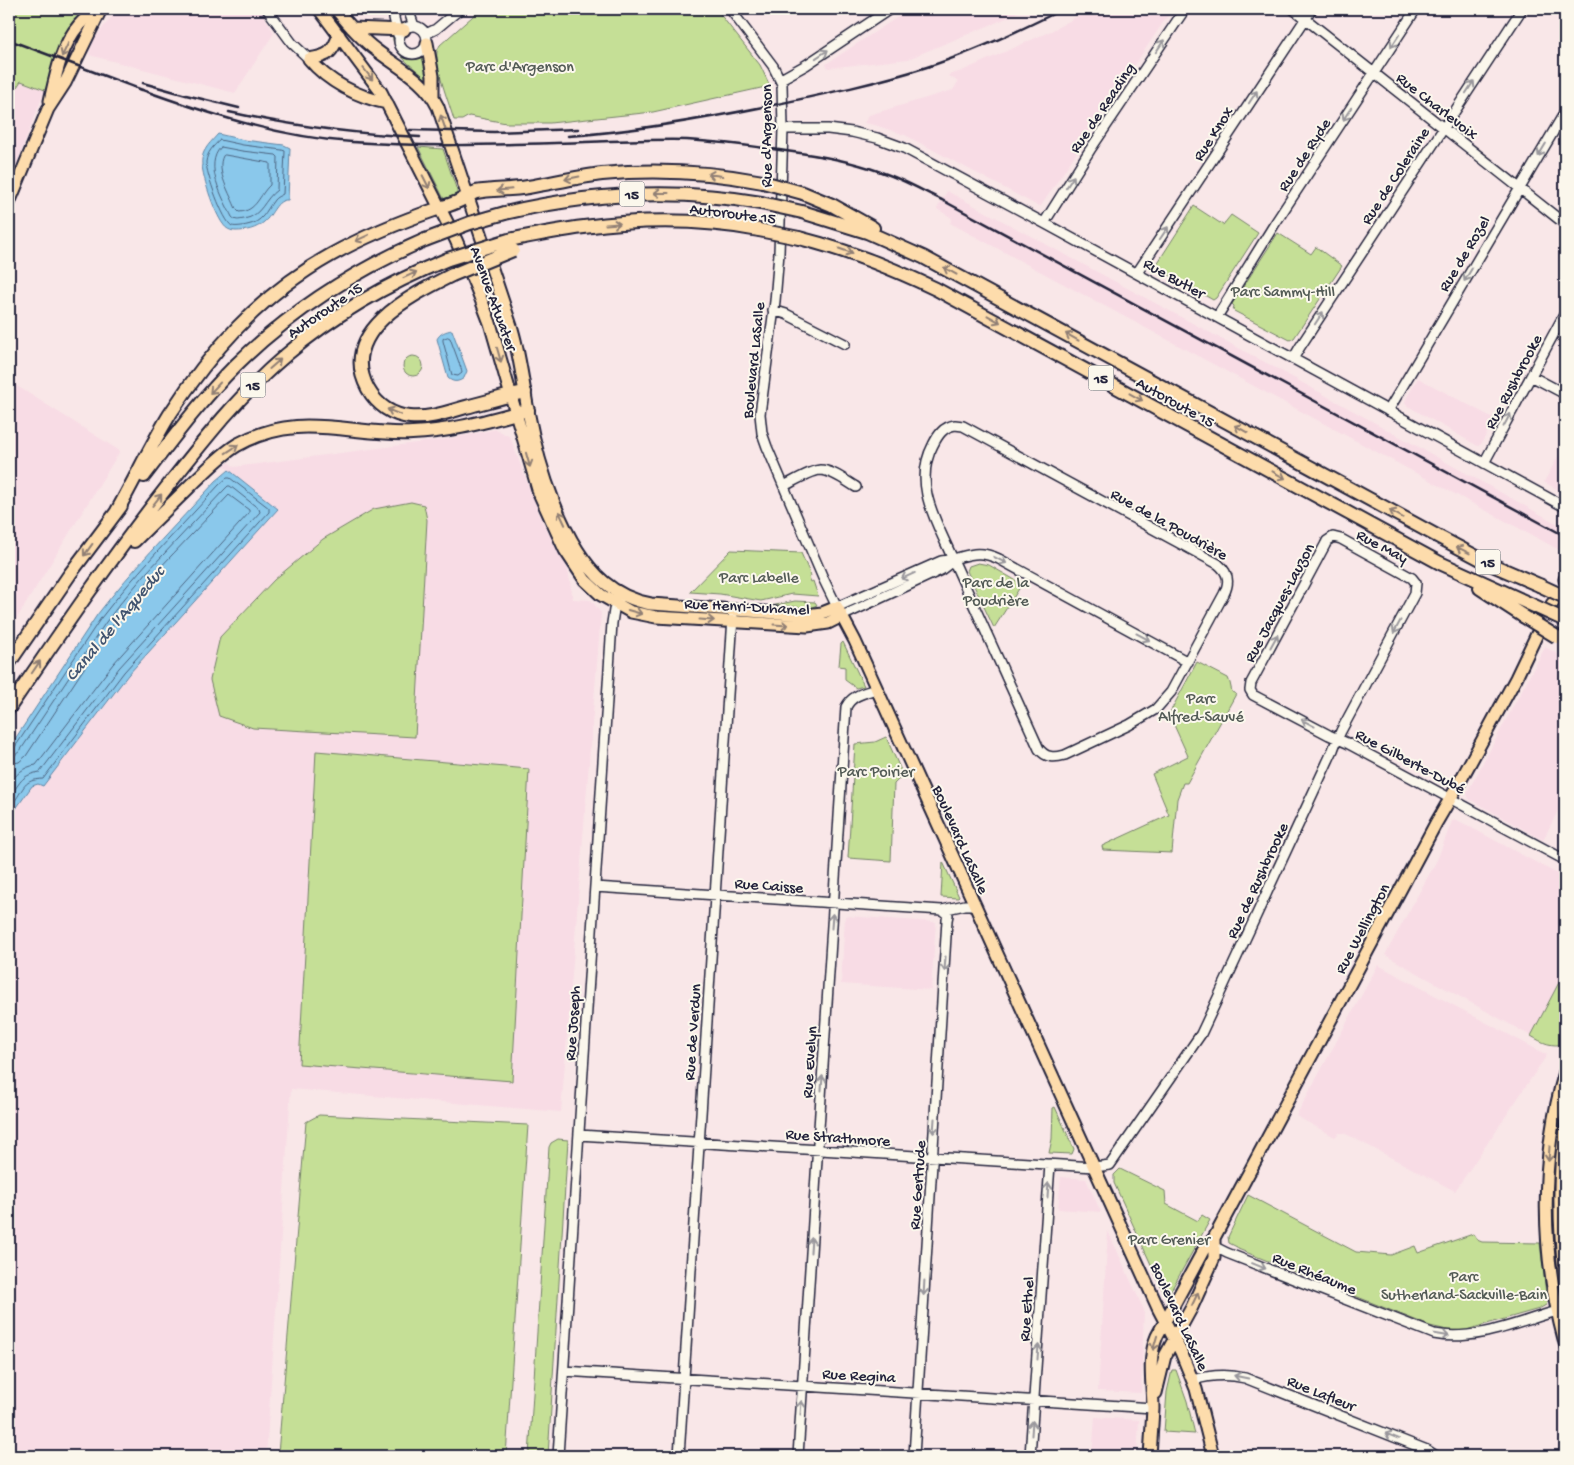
<svg xmlns="http://www.w3.org/2000/svg" width="1574" height="1465" font-family="'Gochi Hand',sans-serif">
<rect width="100%" height="100%" fill="#f9e7e8"/>
<filter id="ink" filterUnits="userSpaceOnUse"><feTurbulence type="fractalNoise" baseFrequency=".02" numOctaves="2"/><feDisplacementMap in="SourceGraphic" scale="10" xChannelSelector="R" yChannelSelector="G"/><feConvolveMatrix kernelMatrix="1 2 1 2 8 2 1 2 1" color-interpolation-filters="sRGB"/></filter>
<g filter="url(#ink)">
<path fill="#f8dce5" d="M 118,9 L 260,9 L 274,33 L 235,93 L 89,55 L 94,39 Z
M 910,9 L 1023,9 L 1007,18 L 908,59 L 828,68 L 826,64 Z
M 1091,9 L 1172,9 L 1041,206 L 1036,205 L 905,135 L 875,125 L 864,123 L 869,115 L 953,90 L 958,82 L 948,75 L 962,71 L 1051,31 Z
M 21,81 L 45,90 L 16,165 L 13,164 L 9,174 L 9,99 Z
M 947,191 L 1283,372 L 1565,528 L 1565,549 L 1563,552 L 950,223 L 952,218 L 937,209 Z
M 1418,378 L 1495,419 L 1481,444 L 1478,446 L 1476,445 L 1406,405 L 1405,402 L 1406,399 Z
M 9,381 L 120,451 L 9,631 Z
M 496,429 L 510,437 L 542,521 L 568,570 L 573,599 L 591,600 L 601,613 L 561,1112 L 291,1089 L 266,1456 L 9,1456 L 9,819 L 10,817 L 9,815 L 9,807 L 12,807 L 15,809 L 29,788 L 34,784 L 38,784 L 110,699 L 128,675 L 278,509 L 224,466 L 229,462 L 234,467 L 447,439 Z
M 1565,444 L 1565,494 L 1544,482 Z
M 1545,647 L 1565,658 L 1565,797 L 1543,840 L 1469,799 L 1467,793 Z
M 1457,820 L 1565,878 L 1565,971 L 1531,1036 L 1385,955 L 1437,860 L 1452,821 Z
M 845,916 L 936,922 L 931,990 L 841,984 Z
M 1378,965 L 1547,1055 L 1455,1191 L 1344,1133 L 1339,1133 L 1335,1137 L 1296,1116 Z
M 1061,1177 L 1086,1179 L 1101,1212 L 1058,1209 Z
M 1108,1231 L 1144,1310 L 1141,1393 L 1098,1391 Z
M 1095,1417 L 1139,1420 L 1137,1456 L 1092,1456 Z"/>
<path fill="#c5df96" stroke="#748068" d="M 9,9 L 86,9 L 69,30 L 45,90 L 21,81 L 9,99 Z
M 481,9 L 716,9 L 760,65 L 770,86 L 653,112 L 550,123 L 506,123 L 469,116 L 462,120 L 454,120 C 449,103 437,73 437,57 C 436,52 438,49 440,45 Z
M 392,33 L 394,33 C 395,51 402,65 422,58 L 425,61 L 428,78 L 425,78 C 411,64 393,56 392,33 Z
M 418,147 L 443,149 L 457,191 L 457,197 L 445,200 L 444,199 Z
M 1194,206 L 1223,225 L 1231,215 L 1258,233 L 1216,298 L 1213,300 L 1155,267 Z
M 1278,233 L 1311,254 L 1316,247 L 1342,266 L 1294,338 L 1290,340 L 1234,311 L 1233,310 L 1234,306 L 1232,304 Z
M403 366a10 10 0 1 1 20 0a10 10 0 1 1-20 0Z
M 411,502 L 424,505 L 427,520 L 415,737 L 253,728 L 219,716 L 210,680 L 220,637 L 274,580 L 323,539 L 374,509 Z
M 731,550 L 801,553 L 811,576 L 809,577 L 811,582 L 813,581 L 818,596 L 792,594 L 761,601 L 720,594 L 690,592 Z
M 978,563 L 989,565 L 1022,584 L 994,628 L 967,571 L 969,566 Z
M 795,601 L 815,602 L 817,605 L 805,610 L 766,607 Z
M 843,642 L 864,686 L 856,688 L 845,680 L 845,667 L 839,666 L 841,644 Z
M 1197,662 L 1228,678 L 1230,683 L 1232,692 L 1236,694 L 1187,783 L 1183,783 L 1177,799 L 1172,853 L 1103,850 L 1102,846 L 1169,815 L 1152,774 L 1188,756 L 1169,714 Z
M 886,737 L 903,775 L 894,784 L 891,861 L 848,858 L 855,744 L 875,742 Z
M 316,751 L 529,769 L 512,1081 L 299,1064 Z
M 943,862 L 959,897 L 958,898 L 941,897 Z
M 1565,971 L 1565,1044 C 1551,1047 1543,1043 1531,1036 Z
M 1565,1092 C 1565,1114 1559,1135 1556,1156 C 1551,1204 1555,1251 1562,1298 L 1560,1299 C 1557,1277 1553,1255 1551,1234 C 1548,1186 1555,1138 1565,1092 Z
M 1055,1107 L 1074,1149 L 1072,1154 L 1049,1153 L 1052,1139 L 1053,1108 Z
M 319,1115 L 528,1125 L 506,1456 L 313,1456 L 278,1454 L 306,1122 Z
M 558,1139 L 568,1140 L 548,1456 L 529,1456 L 549,1147 L 551,1143 Z
M 1120,1169 L 1165,1191 L 1166,1204 L 1198,1221 L 1202,1215 L 1210,1220 L 1169,1294 L 1164,1293 L 1114,1183 L 1114,1175 Z
M 1248,1195 L 1356,1252 L 1391,1255 L 1415,1246 L 1418,1253 L 1473,1234 L 1477,1240 L 1482,1242 L 1540,1243 L 1547,1302 L 1546,1305 L 1539,1309 L 1466,1330 L 1452,1331 L 1430,1326 L 1238,1249 L 1237,1247 L 1229,1243 L 1228,1237 Z
M 1172,1370 L 1176,1370 L 1187,1401 L 1195,1434 L 1164,1432 L 1167,1392 Z"/>
<path fill="#8ac8eb" stroke="#6086a5" d="M 218,134 L 244,140 L 284,145 L 290,148 L 288,200 C 276,199 273,215 264,222 C 256,229 246,231 236,231 C 231,231 226,229 223,224 C 215,214 200,172 202,159 C 203,149 211,142 218,134 Z
M 452,330 L 467,371 L 464,378 C 459,382 453,383 448,378 L 437,339 C 440,333 446,331 452,330 Z
M 229,470 L 278,509 L 128,675 L 43,786 L 38,784 L 32,786 L 15,810 L 12,807 L 9,807 L 9,748 L 97,615 C 133,568 175,526 216,481 Z"/>
<g fill="none" stroke-linecap="round" stroke-linejoin="round">
<path stroke="#4c6481" stroke-width="1" d="M 220,140 L 243,145 L 282,150 L 285,151 L 283,194 C 280,196 276,197 274,200 C 265,212 263,222 247,225 C 243,226 235,227 232,226 C 223,221 206,173 206,162 C 207,153 213,146 220,140 Z
M 221,147 L 242,151 L 276,155 L 278,157 L 277,190 C 264,199 262,216 244,219 C 238,220 236,221 232,217 C 223,198 203,165 221,147 Z
M 225,155 L 270,163 L 270,185 C 259,195 257,211 239,212 L 236,209 C 231,195 215,171 223,156 Z
M 448,337 L 450,338 L 461,368 L 462,373 L 458,376 L 452,375 L 443,341 L 443,339 Z
M 9,750 L 15,747 L 101,618 C 137,571 179,529 219,485 L 227,478 L 230,478 L 269,508 L 269,512 L 124,672 L 43,779 C 23,780 25,787 14,802 L 9,803
M 9,756 L 15,755 L 20,751 L 106,622 L 119,605 L 148,571 L 224,490 L 228,486 L 230,486 L 259,509 L 260,512 L 119,668 L 40,772 C 22,775 21,781 11,795 L 9,796
M 9,764 L 19,762 L 26,756 L 112,626 L 125,610 L 153,575 L 229,495 L 249,510 L 249,513 L 239,524 L 113,664 L 36,765 C 23,767 16,774 9,785"/>
<defs>
<path id="minor" d="M 267,9 L 292,43 L 309,59
M 395,9 L 394,18 L 398,35
M 408,9 L 414,26
M 730,9 L 773,66 L 782,84 L 783,129 L 779,253 L 775,301 L 760,414 L 762,433 L 767,447 L 823,578 L 837,607 L 941,561 C 964,559 974,547 999,559 L 1188,662
M 1293,9 L 1565,224
M399 40a14 14 0 1 1 28 0a14 14 0 1 1-28 0Z
M 426,34 L 436,29 L 460,9
M 781,79 L 806,65 L 890,9
M 783,129 L 828,129 L 852,132 L 877,138 L 904,148 L 1044,223 L 1565,507
M 1044,223 L 1090,150 L 1185,9
M 1137,273 L 1312,9
M 773,310 L 786,314 L 845,344
M 1217,317 L 1274,225 L 1416,9
M 1293,359 L 1300,347 L 1522,9
M 1531,376 L 1565,394
M 1388,411 L 1565,112
M 955,425 L 963,426 L 1218,564 C 1229,573 1230,582 1224,594 L 1171,692 L 1156,709 L 1129,725 L 1065,755 C 1054,758 1046,758 1039,749 L 946,544 C 931,512 915,479 933,445 C 938,435 943,427 955,425 Z
M 1484,463 L 1565,313
M 784,486 C 794,481 810,471 820,470 C 832,470 846,481 856,487
M 842,616 L 941,570 L 954,560
M 595,887 L 942,910 L 965,905 L 975,905
M 579,1135 L 1094,1167 L 1110,1165 L 1201,1034 L 1216,1002 L 1333,750 C 1335,744 1338,738 1341,731 L 1415,593 L 1416,583 L 1412,578 L 1341,539 L 1333,537 L 1327,541 L 1325,545 L 1251,683 L 1250,690 L 1253,695 L 1329,735 L 1347,743 L 1565,860
M 1209,1244 L 1227,1253 L 1434,1334 C 1475,1342 1518,1322 1557,1311
M 564,1371 L 1153,1408
M 1193,1380 C 1210,1375 1227,1374 1245,1378 L 1427,1450 L 1436,1456
M 558,1456 L 612,623 L 614,610 L 619,600
M 679,1456 L 733,617
M 798,1456 L 846,707 C 852,695 864,693 876,689
M 914,1456 L 947,920 L 948,915 L 942,910
M 1030,1456 L 1050,1164"/>
<path id="major" d="M 319,9 L 381,92 L 456,240 L 477,289 L 490,323 L 539,493 L 565,550 L 585,580 L 601,595 L 631,612 L 656,617 L 807,626 L 828,623 L 842,616
M 336,9 C 348,24 361,39 376,50 C 399,68 425,80 438,107 L 512,329 C 520,356 523,383 528,411 C 538,464 562,546 604,582 C 618,594 634,601 651,604 L 806,615 L 822,613 L 837,607 L 855,641 L 1158,1308 L 1181,1352 L 1196,1389 L 1213,1456
M 352,28 L 404,30
M 339,35 C 332,53 329,56 309,59 C 328,82 358,97 387,103
M 427,43 L 433,76 L 433,97
M 50,101 C 56,74 61,46 79,25 C 84,19 91,14 96,9
M 9,203 L 48,109 L 65,83 L 101,9
M 1565,580 L 1565,579
M 1552,604 L 1553,603
M 1565,1072 C 1539,1160 1541,1255 1565,1343
M 1565,1131 C 1557,1181 1559,1230 1565,1279
M 1156,1393 L 1165,1356 L 1192,1307 L 1214,1258 L 1214,1238
M 1150,1456 C 1151,1441 1152,1425 1153,1409 C 1153,1385 1147,1359 1157,1336 L 1204,1249 L 1214,1238 L 1436,823 L 1457,787 L 1516,678 L 1537,634"/>
<path id="highway" d="M 803,193 L 832,205 L 873,228
M 802,212 L 867,232 L 923,257 L 1439,537 L 1490,564 L 1539,585
M 505,213 C 590,193 675,188 761,203
M 799,238 C 847,250 892,268 936,289 L 1440,563 L 1530,604
M 509,240 C 534,235 559,230 584,227 C 642,219 702,219 759,230
M 452,275 C 412,295 337,332 368,389 C 377,405 392,415 410,417 C 429,419 448,412 466,407 C 486,402 505,396 525,392
M 144,476 C 173,438 202,399 236,365 C 290,312 355,270 425,240
M 117,511 C 135,479 151,445 170,414 C 190,383 213,353 238,327 C 297,266 361,235 440,208 C 446,206 453,204 459,201 C 465,198 470,194 476,192 C 493,189 511,190 528,187 C 552,183 577,177 602,174 C 656,169 710,172 763,182
M 134,541 C 154,521 174,502 194,482 C 208,469 221,455 237,445 C 299,410 349,436 412,433 C 452,432 490,420 528,410
M 1480,588 L 1523,616
M 9,663 L 70,574 L 121,506
M 9,708 C 60,633 111,558 167,487 C 204,440 240,394 286,355 C 334,314 389,283 448,259"/>
</defs>
<use href="#minor" stroke="#22223b" stroke-width="12"/>
<use href="#major" stroke="#22223b" stroke-width="15"/>
<use href="#highway" stroke="#22223b" stroke-width="16"/>
<use href="#minor" stroke="#fbf7ec" stroke-width="9"/>
<use href="#major" stroke="#fddcac" stroke-width="11"/>
<use href="#highway" stroke="#fddcac" stroke-width="12"/>
<path stroke="#22223b" stroke-width="2.5" d="M 9,40 L 142,90
M 143,83 L 186,95 L 239,108
M 137,88 C 206,113 278,137 352,142 C 419,147 488,145 555,143 C 599,142 643,139 687,140 C 720,142 753,146 786,151 C 817,155 848,160 878,171 C 901,178 921,190 942,200 L 1565,536
M 229,112 C 292,126 356,134 420,137
M 410,130 L 494,132 L 578,129
M 568,136 C 637,131 705,119 773,105 C 825,94 877,83 927,67 C 974,52 1019,31 1063,9"/>
<defs>
<path id="highway-bridge" d="M 763,182 L 803,193
M 761,203 L 802,212
M 759,230 L 799,238
M 425,240 L 470,223 L 505,213
M 448,259 L 509,240
M 452,275 L 513,250
M 1539,585 L 1565,597
M 1530,604 L 1565,620
M 1523,616 L 1557,637"/>
</defs>
<use href="#highway-bridge" stroke="#22223b" stroke-width="16" stroke-linecap="butt"/>
<use href="#highway-bridge" stroke="#fddcac" stroke-width="12"/>
</g>
<defs><path id="oneway-shaft" d="M-6 0H5M1.5-3L5.5 0L1.5 3" fill="none" stroke-width="1.6" stroke-linecap="round" stroke-linejoin="round" transform="scale(1.25)"/></defs>
<g stroke="#99979c">
<use href="#oneway-shaft" transform="translate(1395 41) rotate(123)"/>
<use href="#oneway-shaft" transform="translate(1160 46) rotate(-56)"/>
<use href="#oneway-shaft" transform="translate(822 54) rotate(-34)"/>
<use href="#oneway-shaft" transform="translate(1470 87) rotate(-57)"/>
<use href="#oneway-shaft" transform="translate(1253 97) rotate(-57)"/>
<use href="#oneway-shaft" transform="translate(1347 114) rotate(123)"/>
<use href="#oneway-shaft" transform="translate(1542 150) rotate(121)"/>
<use href="#oneway-shaft" transform="translate(1070 182) rotate(-57)"/>
<use href="#oneway-shaft" transform="translate(1164 233) rotate(-56)"/>
<use href="#oneway-shaft" transform="translate(1468 275) rotate(121)"/>
<use href="#oneway-shaft" transform="translate(1319 318) rotate(-57)"/>
<use href="#oneway-shaft" transform="translate(1507 420) rotate(-62)"/>
<use href="#oneway-shaft" transform="translate(1000 560) rotate(27)"/>
<use href="#oneway-shaft" transform="translate(908 576) rotate(156)"/>
<use href="#oneway-shaft" transform="translate(1397 627) rotate(118)"/>
<use href="#oneway-shaft" transform="translate(1143 637) rotate(28)"/>
<use href="#oneway-shaft" transform="translate(1274 641) rotate(-61)"/>
<use href="#oneway-shaft" transform="translate(1308 723) rotate(-152)"/>
<use href="#oneway-shaft" transform="translate(832 921) rotate(-86)"/>
<use href="#oneway-shaft" transform="translate(945 964) rotate(94)"/>
<use href="#oneway-shaft" transform="translate(822 1083) rotate(-86)"/>
<use href="#oneway-shaft" transform="translate(934 1126) rotate(94)"/>
<use href="#oneway-shaft" transform="translate(1048 1190) rotate(-86)"/>
<use href="#oneway-shaft" transform="translate(811 1245) rotate(-86)"/>
<use href="#oneway-shaft" transform="translate(1259 1266) rotate(22)"/>
<use href="#oneway-shaft" transform="translate(924 1288) rotate(93)"/>
<use href="#oneway-shaft" transform="translate(1442 1335) rotate(9)"/>
<use href="#oneway-shaft" transform="translate(1038 1352) rotate(-86)"/>
<use href="#oneway-shaft" transform="translate(1241 1377) rotate(-168)"/>
<use href="#oneway-shaft" transform="translate(801 1408) rotate(-86)"/>
<use href="#oneway-shaft" transform="translate(1032 1428) rotate(-86)"/>
<use href="#oneway-shaft" transform="translate(1392 1436) rotate(-158)"/>
</g>
<g stroke="#907f74">
<use href="#oneway-shaft" transform="translate(65 50) rotate(116)"/>
<use href="#oneway-shaft" transform="translate(368 74) rotate(52)"/>
<use href="#oneway-shaft" transform="translate(443 122) rotate(-109)"/>
<use href="#oneway-shaft" transform="translate(715 175) rotate(-173)"/>
<use href="#oneway-shaft" transform="translate(572 178) rotate(169)"/>
<use href="#oneway-shaft" transform="translate(426 182) rotate(63)"/>
<use href="#oneway-shaft" transform="translate(504 190) rotate(175)"/>
<use href="#oneway-shaft" transform="translate(661 193) rotate(-180)"/>
<use href="#oneway-shaft" transform="translate(613 224) rotate(-4)"/>
<use href="#oneway-shaft" transform="translate(362 238) rotate(155)"/>
<use href="#oneway-shaft" transform="translate(846 251) rotate(19)"/>
<use href="#oneway-shaft" transform="translate(950 271) rotate(-151)"/>
<use href="#oneway-shaft" transform="translate(410 275) rotate(-25)"/>
<use href="#oneway-shaft" transform="translate(994 319) rotate(29)"/>
<use href="#oneway-shaft" transform="translate(1072 337) rotate(-151)"/>
<use href="#oneway-shaft" transform="translate(499 355) rotate(74)"/>
<use href="#oneway-shaft" transform="translate(275 364) rotate(-41)"/>
<use href="#oneway-shaft" transform="translate(215 388) rotate(133)"/>
<use href="#oneway-shaft" transform="translate(1136 397) rotate(29)"/>
<use href="#oneway-shaft" transform="translate(394 412) rotate(-157)"/>
<use href="#oneway-shaft" transform="translate(1241 429) rotate(-151)"/>
<use href="#oneway-shaft" transform="translate(232 449) rotate(-33)"/>
<use href="#oneway-shaft" transform="translate(528 460) rotate(74)"/>
<use href="#oneway-shaft" transform="translate(1279 475) rotate(29)"/>
<use href="#oneway-shaft" transform="translate(157 500) rotate(-52)"/>
<use href="#oneway-shaft" transform="translate(1396 514) rotate(-151)"/>
<use href="#oneway-shaft" transform="translate(562 518) rotate(-115)"/>
<use href="#oneway-shaft" transform="translate(88 550) rotate(126)"/>
<use href="#oneway-shaft" transform="translate(1463 550) rotate(-153)"/>
<use href="#oneway-shaft" transform="translate(635 612) rotate(16)"/>
<use href="#oneway-shaft" transform="translate(707 620) rotate(4)"/>
<use href="#oneway-shaft" transform="translate(781 625) rotate(4)"/>
<use href="#oneway-shaft" transform="translate(36 667) rotate(-56)"/>
<use href="#oneway-shaft" transform="translate(1549 1154) rotate(94)"/>
<use href="#oneway-shaft" transform="translate(1195 1299) rotate(-65)"/>
<use href="#oneway-shaft" transform="translate(1155 1343) rotate(106)"/>
</g>
</g>
<g text-anchor="middle" stroke-width="4" stroke-linejoin="round" paint-order="stroke">
<g fill="#fbf7ec" stroke="#636270" stroke-width="1">
<rect x="619.5" y="181.5" width="25" height="25" rx="4"/>
<rect x="1088.5" y="365.5" width="25" height="25" rx="4"/>
<rect x="240.5" y="372.5" width="25" height="25" rx="4"/>
<rect x="1475.5" y="549.5" width="25" height="25" rx="4"/>
</g>
<g font-size="15" font-weight="bold" fill="#22223b">
<text x="632" y="199">15</text>
<text x="1101" y="383">15</text>
<text x="253" y="390">15</text>
<text x="1488" y="567">15</text>
</g>
<g font-size="16" fill="#535b56" stroke="#fbf7ec">
<text x="520" y="71">Parc d'Argenson</text>
<text x="1283" y="296">Parc Sammy-Hill</text>
<text x="759" y="582">Parc Labelle</text>
<text x="996" y="587">Parc de la<tspan x="996" dy="18">Poudrière</tspan></text>
<text x="1201" y="703">Parc<tspan x="1201" dy="18">Alfred-Sauvé</tspan></text>
<text x="876" y="776">Parc Poirier</text>
<text x="1169" y="1244">Parc Grenier</text>
<text x="1464" y="1281">Parc<tspan x="1464" dy="18">Sutherland-Sackville-Bain</tspan></text>
</g>
<g font-size="16" fill="#22223b" stroke="#fbf7ec">
<text transform="translate(1438 105) rotate(38)" y="6">Rue Charlevoix</text>
<text transform="translate(1101 107) rotate(-56)" y="6">Rue de Reading</text>
<text transform="translate(1212 133) rotate(-57)" y="6">Rue Knox</text>
<text transform="translate(765 136) rotate(-90)" y="6">Rue d'Argenson</text>
<text transform="translate(1303 154) rotate(-57)" y="6">Rue de Ryde</text>
<text transform="translate(1394 175) rotate(-57)" y="6">Rue de Coleraine</text>
<text transform="translate(733 212) rotate(7)" y="6">Autoroute 15</text>
<text transform="translate(1463 253) rotate(-59)" y="6">Rue de Rozel</text>
<text transform="translate(1175 277) rotate(29)" y="6">Rue Butler</text>
<text transform="translate(495 298) rotate(70)" y="6">Avenue Atwater</text>
<text transform="translate(324 309) rotate(-34)" y="6">Autoroute 15</text>
<text transform="translate(752 360) rotate(-84)" y="6">Boulevard LaSalle</text>
<text transform="translate(1512 381) rotate(-62)" y="6">Rue Rushbrooke</text>
<text transform="translate(1176 401) rotate(29)" y="6">Autoroute 15</text>
<text transform="translate(1170 523) rotate(29)" y="6">Rue de la Poudrière</text>
<text transform="translate(1383 545) rotate(28)" y="6">Rue May</text>
<text transform="translate(1278 602) rotate(-62)" y="6">Rue Jacques-Lauzon</text>
<text transform="translate(747 605) rotate(3)" y="6">Rue Henri-Duhamel</text>
<text transform="translate(1411 760) rotate(28)" y="6">Rue Gilberte-Dubé</text>
<text transform="translate(962 839) rotate(66)" y="6">Boulevard LaSalle</text>
<text transform="translate(1256 880) rotate(-65)" y="6">Rue de Rushbrooke</text>
<text transform="translate(769 884) rotate(4)" y="6">Rue Caisse</text>
<text transform="translate(1361 928) rotate(-62)" y="6">Rue Wellington</text>
<text transform="translate(571 1023) rotate(-86)" y="6">Rue Joseph</text>
<text transform="translate(691 1032) rotate(-86)" y="6">Rue de Verdun</text>
<text transform="translate(808 1062) rotate(-86)" y="6">Rue Evelyn</text>
<text transform="translate(838 1136) rotate(4)" y="6">Rue Strathmore</text>
<text transform="translate(916 1185) rotate(-86)" y="6">Rue Gertrude</text>
<text transform="translate(1315 1272) rotate(22)" y="6">Rue Rhéaume</text>
<text transform="translate(1025 1309) rotate(-86)" y="6">Rue Ethel</text>
<text transform="translate(1181 1316) rotate(65)" y="6">Boulevard LaSalle</text>
<text transform="translate(859 1374) rotate(3)" y="6">Rue Regina</text>
<text transform="translate(1322 1392) rotate(22)" y="6">Rue Lafleur</text>
</g>
<g font-size="18" font-style="italic" fill="#415470" stroke="#fbf7ec">
<text transform="translate(114 623) rotate(-50)" y="6">Canal de l'Aqueduc</text>
</g>
</g>
<rect width="1574" height="1465" fill="none" stroke="#fbf7ec" stroke-width="30"/>
<rect x="15" y="15" width="1544" height="1435" fill="none" stroke="#22223b" stroke-width="2" filter="url(#ink)"/>
</svg>
